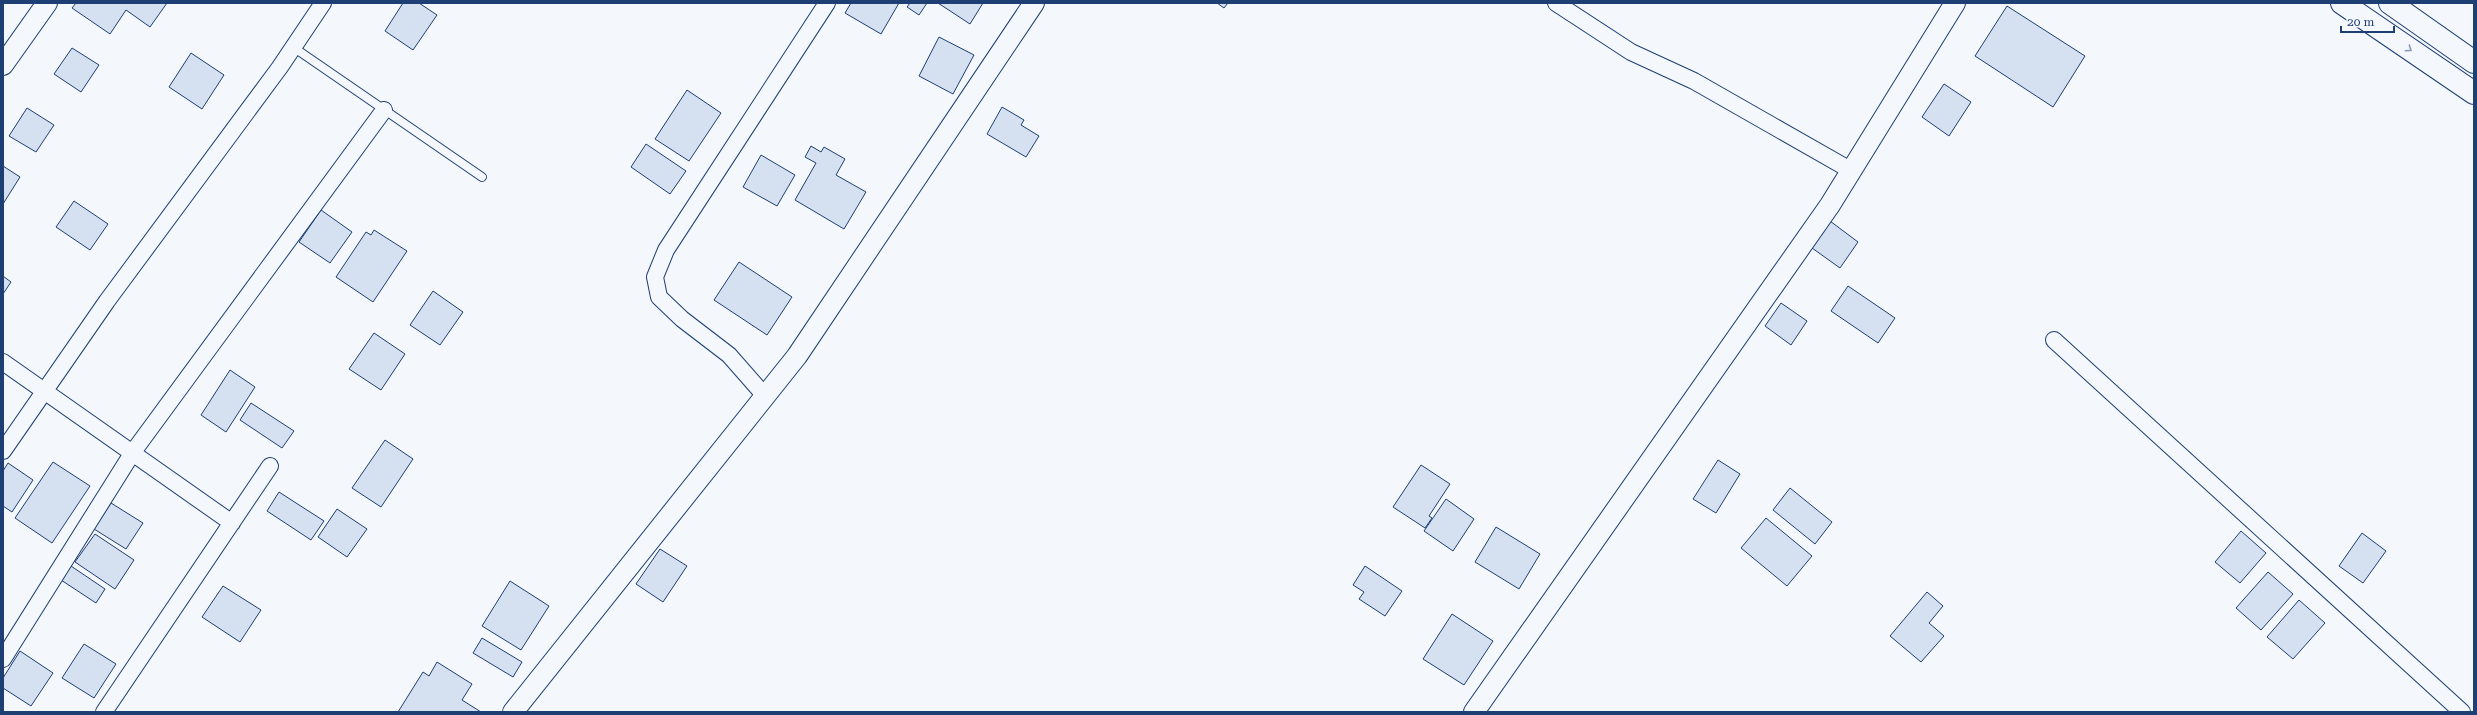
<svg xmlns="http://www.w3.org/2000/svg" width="2477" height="715" font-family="'Roboto Serif',serif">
<rect width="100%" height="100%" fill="#f4f7fb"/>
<path fill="#d5e0f0" stroke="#1d3f73" d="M 76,3 L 167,3 L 150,27 L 126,10 L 110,34 L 72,8 Z
M 403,3 L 419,3 L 437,15 L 413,50 L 385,31 Z
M 851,3 L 899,3 L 881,34 L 845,13 Z
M 910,3 L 927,3 L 919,15 L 907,7 Z
M 938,3 L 983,3 L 970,24 Z
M 1217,3 L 1228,3 L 1224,8 Z
M 2007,6 L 2085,56 L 2053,107 L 1975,56 Z
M 939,37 L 974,55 L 953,94 L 919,76 Z
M 72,48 L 99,65 L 81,92 L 54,74 Z
M 191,53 L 224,75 L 202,109 L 169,87 Z
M 1944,84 L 1971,102 L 1949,136 L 1922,117 Z
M 687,90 L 721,113 L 689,161 L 655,139 Z
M 1002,107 L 1024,120 L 1021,125 L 1039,136 L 1026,157 L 987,134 Z
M 27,108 L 54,125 L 36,152 L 9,136 Z
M 646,144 L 686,171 L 670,194 L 631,167 Z
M 811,146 L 821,152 L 824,147 L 845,159 L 836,175 L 866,192 L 844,229 L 795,200 L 816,163 L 805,157 Z
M 761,155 L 795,175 L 777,206 L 743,187 Z
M 3,166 L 20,177 L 3,204 Z
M 74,201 L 108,224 L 90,250 L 56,227 Z
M 321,210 L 352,232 L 330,263 L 299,242 Z
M 1830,221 L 1858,242 L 1840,268 L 1812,248 Z
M 374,230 L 407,251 L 373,302 L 336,277 L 366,232 L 371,235 Z
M 739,262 L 792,297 L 767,335 L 714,300 Z
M 3,276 L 11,282 L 3,294 Z
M 1848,286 L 1895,318 L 1878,343 L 1831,311 Z
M 433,291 L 463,312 L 440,345 L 410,325 Z
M 1781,303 L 1807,321 L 1791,345 L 1765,326 Z
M 374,333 L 405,354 L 381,390 L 349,369 Z
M 230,370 L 255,387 L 226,432 L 201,415 Z
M 251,403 L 294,431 L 282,448 L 240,420 Z
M 385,440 L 413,459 L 381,507 L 352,488 Z
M 1718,460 L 1740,474 L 1716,513 L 1693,499 Z
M 53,462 L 90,486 L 52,543 L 15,518 Z
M 8,463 L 33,480 L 12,512 L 3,506 L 3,471 Z
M 1421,465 L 1450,484 L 1429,516 L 1432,518 L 1425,528 L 1393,507 Z
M 1790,488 L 1832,522 L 1815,544 L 1773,510 Z
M 279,492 L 324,521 L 311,540 L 267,511 Z
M 1446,499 L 1474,519 L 1453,551 L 1424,531 Z
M 111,503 L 143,523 L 126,549 L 94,529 Z
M 337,509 L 367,529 L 347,557 L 318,537 Z
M 1766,518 L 1812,556 L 1787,586 L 1741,548 Z
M 1496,527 L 1540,554 L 1519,589 L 1475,562 Z
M 2241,531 L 2266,553 L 2240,583 L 2215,562 Z
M 2362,533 L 2386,551 L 2363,583 L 2339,566 Z
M 95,534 L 134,560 L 115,589 L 75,562 Z
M 660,549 L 687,566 L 663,602 L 636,584 Z
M 68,564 L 105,589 L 96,603 L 58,578 Z
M 1365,566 L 1402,591 L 1385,616 L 1359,599 L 1364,592 L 1353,585 Z
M 2268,572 L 2293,594 L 2261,630 L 2236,608 Z
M 510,581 L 549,606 L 521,650 L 482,626 Z
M 223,586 L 261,610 L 240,642 L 202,617 Z
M 1927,592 L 1943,606 L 1929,623 L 1944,636 L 1921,662 L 1890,636 Z
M 2299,600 L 2325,623 L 2293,659 L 2267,637 Z
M 1452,614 L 1493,641 L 1464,685 L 1423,659 Z
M 482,638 L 522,662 L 513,677 L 473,653 Z
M 84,644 L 116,664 L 94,698 L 62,678 Z
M 20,651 L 53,673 L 31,706 L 3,688 L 3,678 Z
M 437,662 L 472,684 L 462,700 L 481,712 L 398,712 L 423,672 L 429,676 Z"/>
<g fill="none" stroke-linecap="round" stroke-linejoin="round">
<defs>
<path id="service" d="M 293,47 L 482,177"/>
<path id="minor" d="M 1556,3 L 1631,52 L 1694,81 L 1852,171
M 2054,340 L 2462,712
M 3,362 L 232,523
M 765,396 L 729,355 L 682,319 L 659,297 L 655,277 L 666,250 L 827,3
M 3,451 L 107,301 L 280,67 L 323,3
M 3,659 L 133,452 L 384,110
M 104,712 L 270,466"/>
<path id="tertiary" d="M 3,65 L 47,3
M 513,712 L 797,356 L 1034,3
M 1474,712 L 1830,205 L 1955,3"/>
<path id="trunk" d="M 2342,3 L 2474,93
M 2390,3 L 2474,62"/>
</defs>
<use href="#service" stroke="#1d3f73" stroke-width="10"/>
<use href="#minor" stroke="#1d3f73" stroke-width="18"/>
<use href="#tertiary" stroke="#1d3f73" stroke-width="22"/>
<use href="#trunk" stroke="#1d3f73" stroke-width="24"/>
<use href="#service" stroke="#f4f7fb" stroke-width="8"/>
<use href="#minor" stroke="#f4f7fb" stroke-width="16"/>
<use href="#tertiary" stroke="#f4f7fb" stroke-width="20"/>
<use href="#trunk" stroke="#f4f7fb" stroke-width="22"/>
</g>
<defs><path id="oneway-chevron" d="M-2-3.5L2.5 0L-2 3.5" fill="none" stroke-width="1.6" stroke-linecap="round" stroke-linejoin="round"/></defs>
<use stroke="#889bb7" href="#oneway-chevron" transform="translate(2409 49) rotate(34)"/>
<rect width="2477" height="715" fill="none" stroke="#1d3f73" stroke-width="8"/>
<path d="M2341 26v6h53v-6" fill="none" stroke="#1d3f73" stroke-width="2"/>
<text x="2347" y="26" font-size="12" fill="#1d3f73" stroke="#f4f7fb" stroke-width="3" paint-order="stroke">20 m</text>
</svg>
